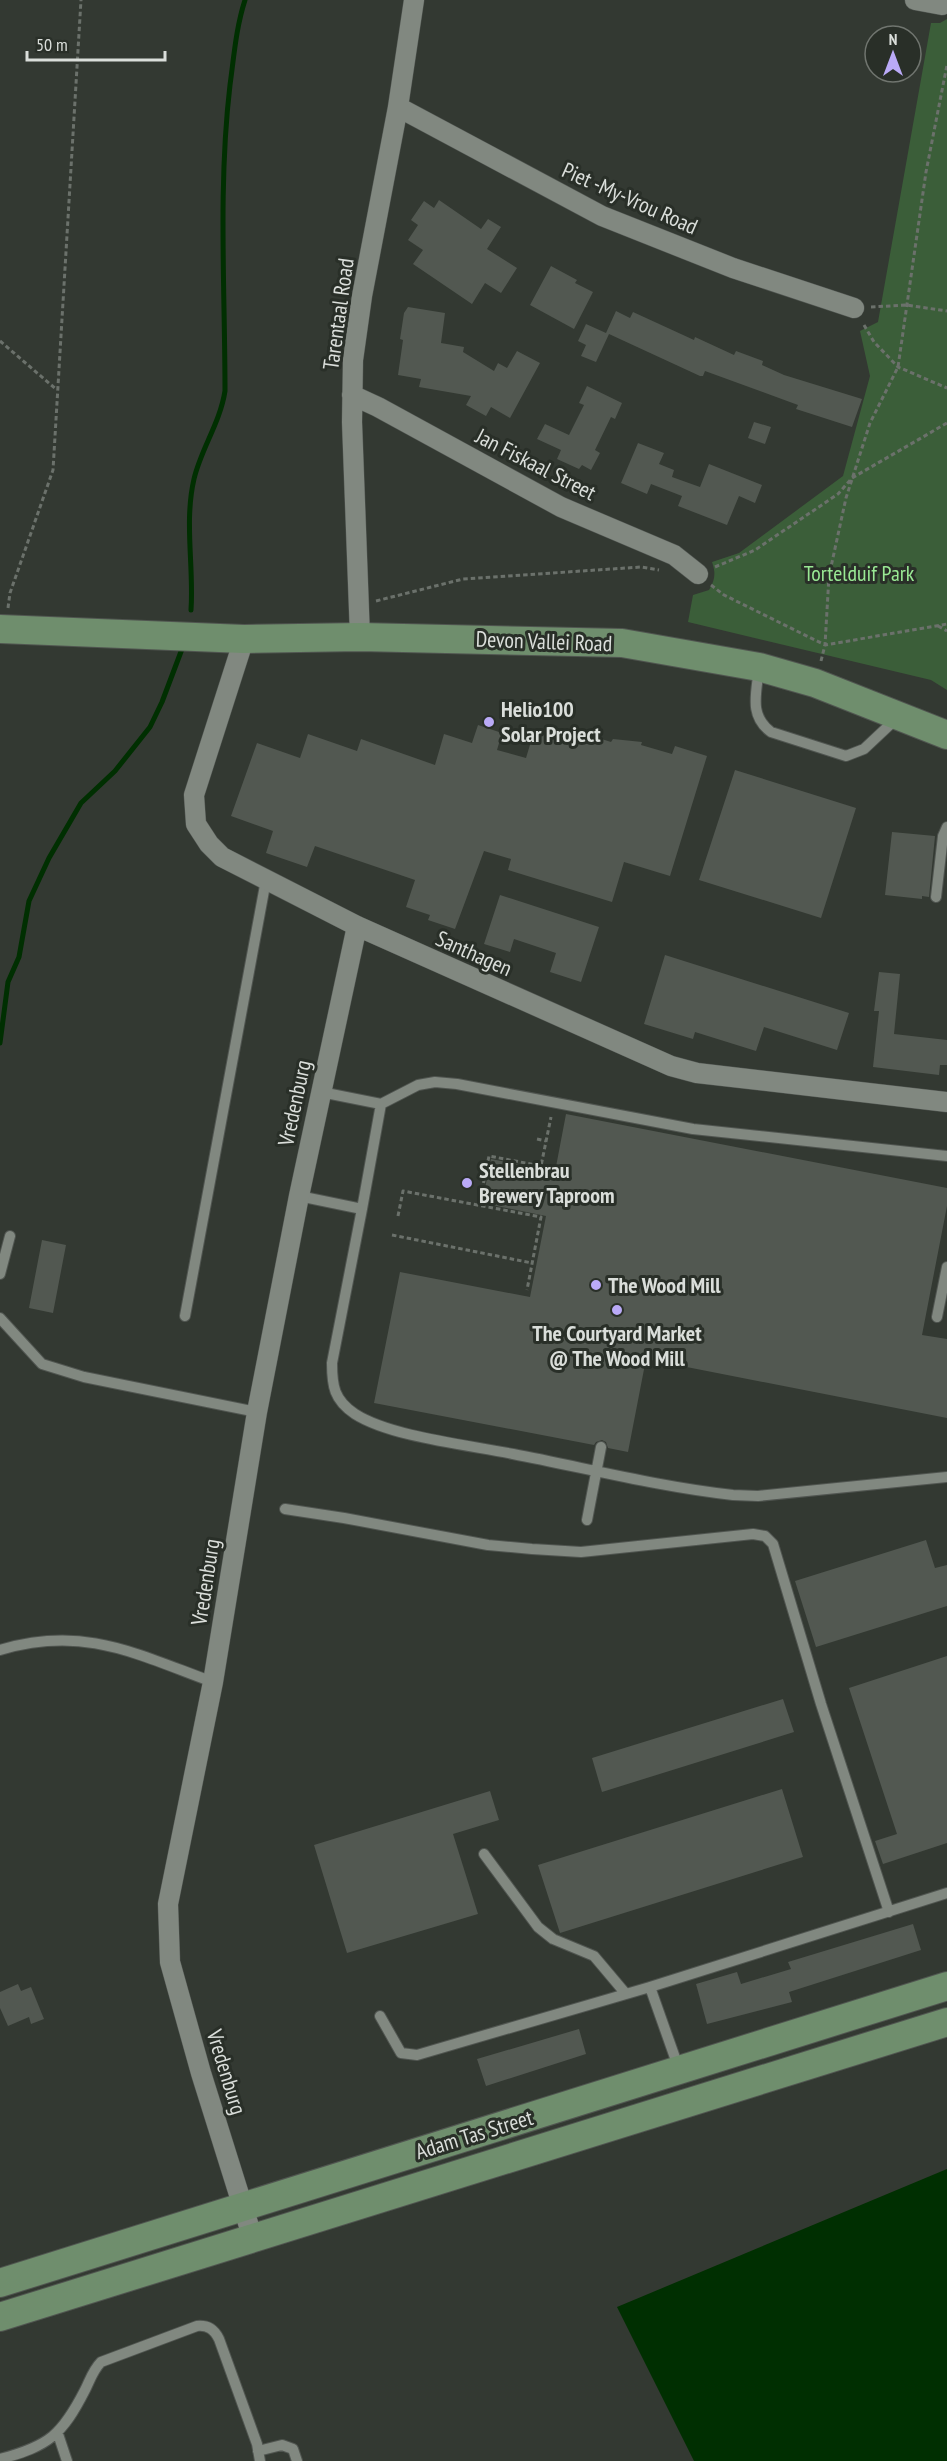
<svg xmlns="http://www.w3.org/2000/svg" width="947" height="2461" font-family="'PT Sans Narrow',sans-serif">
<rect width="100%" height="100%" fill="#333932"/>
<path fill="#3b5e39" d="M 947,19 L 947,690 L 931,680 L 688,622 L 693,595 L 709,590 C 715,580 716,573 712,562 L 739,553 L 843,476 L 870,376 L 860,331 L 878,322 L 931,23 L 940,23 Z"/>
<path fill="#002f01" d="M 947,2169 L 947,2461 L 694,2461 L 617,2307 Z"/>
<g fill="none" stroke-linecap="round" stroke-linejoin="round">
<path stroke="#002f01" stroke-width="5" d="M 191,610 C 194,567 184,522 194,479 C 201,449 220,423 225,391 C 225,289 218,187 230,85 C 234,56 236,28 245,0
M 0,1043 L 8,982 L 19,957 L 29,901 L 49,858 L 81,803 L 115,771 L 150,727 L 162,702 L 182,649"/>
</g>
<path fill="#525851" d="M 439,200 L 481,229 L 488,219 L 501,227 L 487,249 L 517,268 L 501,293 L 485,283 L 472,304 L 413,264 L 423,250 L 408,240 L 418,225 L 411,220 L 424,201 L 434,208 Z
M 551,266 L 577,280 L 575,283 L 593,292 L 574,329 L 530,305 Z
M 408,307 L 445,313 L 441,343 L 464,347 L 463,352 L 494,371 L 498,363 L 507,368 L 517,351 L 540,363 L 510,418 L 491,407 L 486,416 L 466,405 L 471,396 L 419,387 L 421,379 L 398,375 L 403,340 L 400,339 L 404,313 Z
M 616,311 L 630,318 L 633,312 L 694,340 L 695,337 L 734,355 L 736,351 L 763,361 L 762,365 L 784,375 L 862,399 L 852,427 L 796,409 L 798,405 L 705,371 L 703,376 L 700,376 L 609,334 L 596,362 L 581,356 L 586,345 L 578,341 L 586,324 L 606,333 Z
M 587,386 L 622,403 L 615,419 L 611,417 L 595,450 L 600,453 L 591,470 L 582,465 L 579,469 L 557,459 L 561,450 L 537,439 L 545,424 L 569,435 L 584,405 L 579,403 Z
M 754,422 L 771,427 L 765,444 L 748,438 Z
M 638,443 L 664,453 L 659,464 L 674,470 L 672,477 L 700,487 L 709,464 L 762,485 L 755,503 L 739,496 L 727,525 L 678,506 L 682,496 L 651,484 L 647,494 L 621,483 Z
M 478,725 L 502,733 L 497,750 L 526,758 L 535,728 L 583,742 L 586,734 L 611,742 L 613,739 L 642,742 L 641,745 L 672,754 L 675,746 L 707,756 L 670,876 L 624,862 L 612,902 L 508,870 L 511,859 L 484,851 L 455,929 L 428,920 L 430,915 L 406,907 L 415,880 L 315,846 L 307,867 L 266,853 L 273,831 L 231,816 L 257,743 L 300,758 L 308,734 L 357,751 L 361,739 L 435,765 L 444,734 L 472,743 Z
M 735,770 L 856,808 L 821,918 L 699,880 Z
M 892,832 L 935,836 L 929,897 L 922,896 L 922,899 L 885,895 Z
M 500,895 L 599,927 L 581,982 L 550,972 L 556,953 L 514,939 L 510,952 L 484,944 Z
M 665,955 L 849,1013 L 837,1050 L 764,1027 L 756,1051 L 695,1032 L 693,1039 L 644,1024 Z
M 879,972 L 900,974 L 894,1034 L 947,1040 L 947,1065 L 940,1065 L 939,1075 L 873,1067 L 879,1011 L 874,1011 Z
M 566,1114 L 947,1188 L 947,1206 L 922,1335 L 947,1339 L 947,1418 L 646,1359 L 628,1452 L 608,1448 L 606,1442 L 602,1440 L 596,1442 L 594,1445 L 374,1403 L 400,1272 L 530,1297 L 546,1216 L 482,1203 L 491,1159 L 555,1172 Z
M 42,1240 L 66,1245 L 53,1313 L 29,1308 Z
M 926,1540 L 935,1568 L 947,1565 L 947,1606 L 816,1647 L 795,1581 Z
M 947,1656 L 947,1843 L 883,1864 L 875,1841 L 897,1834 L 849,1688 Z
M 783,1699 L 794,1732 L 602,1792 L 592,1758 Z
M 782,1789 L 803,1857 L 560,1933 L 538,1865 Z
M 490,1791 L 499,1820 L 453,1834 L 478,1914 L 347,1953 L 314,1845 Z
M 913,1924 L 921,1950 L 789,1992 L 792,2002 L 707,2024 L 696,1984 L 737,1972 L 741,1984 L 791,1969 L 788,1962 Z
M 18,1984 L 21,1991 L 31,1987 L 44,2019 L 31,2024 L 29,2017 L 8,2026 L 0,2008 L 0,1992 Z
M 579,2029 L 586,2054 L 486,2086 L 477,2059 Z"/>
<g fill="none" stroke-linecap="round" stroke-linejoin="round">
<defs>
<path id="lane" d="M 759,667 C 757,692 748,715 771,732 L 846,756 L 864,749 L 897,718
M 936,897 L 943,836 L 947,827
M 321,1092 L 381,1104
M 299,1196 L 362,1209 L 332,1363 C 332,1386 334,1400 355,1414 C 391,1437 469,1445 513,1454 C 586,1468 660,1487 733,1495 L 758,1496 L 947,1477
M 362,1209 L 381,1104 L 418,1085 L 435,1082 L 457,1084 L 693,1129 L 947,1156
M 0,1274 L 10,1236
M 185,1316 L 266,880
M 937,1317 L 947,1267
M 0,1318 L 42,1364 L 84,1377 L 257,1412
M 285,1509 L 344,1518 L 488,1545 L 532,1549 L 581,1552 L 753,1534 L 765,1536 L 773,1544 L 821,1704 L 889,1912
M 587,1520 L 601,1447
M 0,1650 C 84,1625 136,1654 213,1682
M 484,1854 L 538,1927 L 553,1939 L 594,1956 L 626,1994
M 650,1987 L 679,2069
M 380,2016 L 401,2053 L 417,2055 L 650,1987 L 947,1893
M 58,2434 L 67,2461
M 258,2451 L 282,2445 L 293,2449 L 297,2461
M 0,2459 C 49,2446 62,2435 85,2390 C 90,2380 93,2370 101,2362 L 197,2326 C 208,2325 214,2329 219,2339 L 257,2444 L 260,2461"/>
<path id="street" d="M 915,0 L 942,5
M 398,107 L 602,216 L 733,268 L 854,308
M 352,395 L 378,407 L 561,507 L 674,555 L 698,574
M 360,637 L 352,422 L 353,360 L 362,296 L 398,107 L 414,0
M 244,639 L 194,795 L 196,824 L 209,844 L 222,857 L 357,926 L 671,1066 L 697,1073 L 947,1102
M 253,2239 L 201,2073 L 170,1962 L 168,1904 L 213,1682 L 257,1412 L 299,1196 L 357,926"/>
<path id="secondary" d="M 0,629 L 244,639 L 360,637 L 622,643 L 759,667 L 815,683 L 947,735
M 0,2283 L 947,1986
M 0,2317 L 947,2022"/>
</defs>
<use href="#lane" stroke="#505550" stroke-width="12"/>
<use href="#street" stroke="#505550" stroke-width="21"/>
<use href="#secondary" stroke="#505550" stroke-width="30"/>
<path stroke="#6b716b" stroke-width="3" stroke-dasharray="4.5 3" stroke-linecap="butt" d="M 871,307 L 906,305 L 947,311
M 864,325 L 874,342 L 898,367 L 947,388
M 0,341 L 57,390
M 715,567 L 755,550 L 838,494 L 852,478 L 947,423
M 711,585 L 724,595 L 825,645 L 829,576 L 846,498 L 870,423 L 898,367 L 926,172 L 947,65
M 376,601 L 463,579 L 641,567 L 659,570
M 8,608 L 10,593 L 53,470 L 81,0
M 938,626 L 947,631
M 821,661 L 825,645 L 947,624
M 537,1139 L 546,1141
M 479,1205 L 489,1156 L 541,1166 L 551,1117
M 398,1216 L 403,1191 L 541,1217 L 527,1290
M 392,1235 L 532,1263"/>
<use href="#lane" stroke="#818880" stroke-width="10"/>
<use href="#street" stroke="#818880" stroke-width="20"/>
<use href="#secondary" stroke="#6f8e6d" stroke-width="28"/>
</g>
<g fill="#baaaf7" stroke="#292f28" stroke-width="2">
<circle cx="489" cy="722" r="6"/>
<circle cx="467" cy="1183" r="6"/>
<circle cx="596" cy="1285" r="6"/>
<circle cx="617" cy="1310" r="6"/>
</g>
<g text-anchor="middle" stroke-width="6" stroke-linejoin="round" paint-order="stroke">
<g font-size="22" fill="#dadeda" stroke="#292f28">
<text transform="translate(630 198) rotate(24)" y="8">Piet -My-Vrou Road</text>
<text transform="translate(338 314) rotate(-82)" y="8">Tarentaal Road</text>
<text transform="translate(536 464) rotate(27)" y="8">Jan Fiskaal Street</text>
<text transform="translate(544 641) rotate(2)" y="8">Devon Vallei Road</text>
<text transform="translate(474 953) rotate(24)" y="8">Santhagen</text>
<text transform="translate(294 1103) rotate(-78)" y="8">Vredenburg</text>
<text transform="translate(205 1582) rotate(-81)" y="8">Vredenburg</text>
<text transform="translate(227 2072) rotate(73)" y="8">Vredenburg</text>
<text transform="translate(474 2134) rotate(-17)" y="8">Adam Tas Street</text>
</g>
<g font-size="22" fill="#99e994" stroke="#292f28">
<text x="859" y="581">Tortelduif Park</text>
</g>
<g font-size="22" font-weight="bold" fill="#dadeda" stroke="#292f28" text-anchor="start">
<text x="501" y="717">Helio100<tspan x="501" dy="25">Solar Project</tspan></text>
<text x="479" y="1178">Stellenbrau<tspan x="479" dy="25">Brewery Taproom</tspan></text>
<text x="608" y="1293">The Wood Mill</text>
<text x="617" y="1341" text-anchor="middle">The Courtyard Market<tspan x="617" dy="25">@ The Wood Mill</tspan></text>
</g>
</g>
<g transform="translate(893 54)"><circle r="28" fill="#292f28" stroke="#70756f" stroke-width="1.5"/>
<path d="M0-4.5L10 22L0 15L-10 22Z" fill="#baaaf7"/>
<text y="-9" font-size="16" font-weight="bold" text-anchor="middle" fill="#dadeda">N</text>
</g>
<path d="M27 51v9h138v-9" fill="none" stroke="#dadeda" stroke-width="3"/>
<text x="36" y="51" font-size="18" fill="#dadeda" stroke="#292f28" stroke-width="4.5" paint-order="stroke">50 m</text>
</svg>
